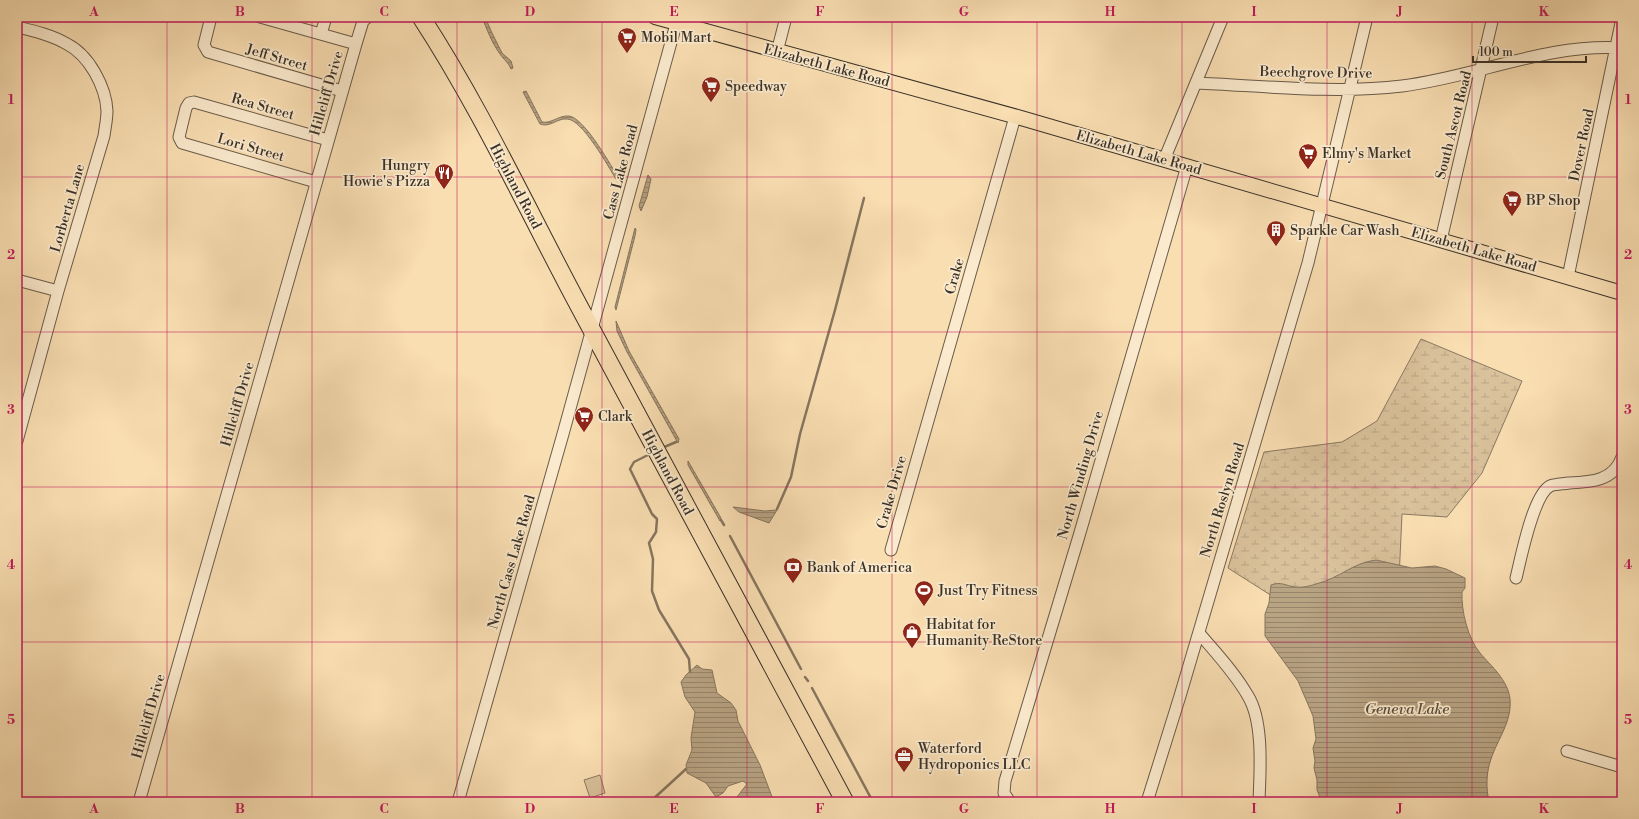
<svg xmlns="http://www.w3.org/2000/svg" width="1639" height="819" font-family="'Libre Bodoni',serif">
<defs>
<pattern id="wetland-marsh" width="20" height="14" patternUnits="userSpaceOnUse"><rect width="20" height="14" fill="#d9c19b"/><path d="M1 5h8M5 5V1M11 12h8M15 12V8" fill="none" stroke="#bba686"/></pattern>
<pattern id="water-rules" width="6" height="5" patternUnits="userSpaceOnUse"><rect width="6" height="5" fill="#b8a383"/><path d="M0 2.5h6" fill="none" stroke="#97856b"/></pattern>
</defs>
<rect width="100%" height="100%" fill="#f9deb2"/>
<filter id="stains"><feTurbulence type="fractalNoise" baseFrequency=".005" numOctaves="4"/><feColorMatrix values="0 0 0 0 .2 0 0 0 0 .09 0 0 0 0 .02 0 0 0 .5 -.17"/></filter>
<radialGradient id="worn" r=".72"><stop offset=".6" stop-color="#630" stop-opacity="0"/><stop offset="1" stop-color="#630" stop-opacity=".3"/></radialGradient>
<path fill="#d9c19b" stroke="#8a7962" d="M 600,775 L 605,793 L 590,798 L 584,780 Z"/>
<path fill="url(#wetland-marsh)" stroke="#8a7962" d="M 1421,339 L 1522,381 L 1482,473 L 1447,517 L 1402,514 L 1399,579 L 1305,617 L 1228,568 L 1264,452 L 1342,442 L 1377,421 Z"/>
<path fill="url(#water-rules)" stroke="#86755f" d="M 482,17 L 485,17 L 492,33 L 502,53 L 511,61 L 513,68 L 511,69 C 508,62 504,60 500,54 C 492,43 487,30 482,17 Z
M 526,91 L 542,122 C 551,124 559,115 569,116 C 584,118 608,161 617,175 L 616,179 C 608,166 582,119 567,119 C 557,118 550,128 540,124 L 523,92 Z
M 648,175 L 651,179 L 647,197 L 641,211 L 639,206 Z
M 635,228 L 636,229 L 635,236 L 616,310 L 615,307 Z
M 616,321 L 629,351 L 679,439 L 678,443 L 627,352 L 617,331 Z
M 688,461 L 721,518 L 720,521 L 688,465 Z
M 733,507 L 765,511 L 777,510 L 769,523 L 739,512 Z
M 1376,560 L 1412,568 L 1435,566 L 1446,569 L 1465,578 L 1465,588 L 1462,592 C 1461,610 1468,639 1480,653 C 1491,666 1508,680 1510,699 C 1512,722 1498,738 1491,759 C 1486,773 1486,788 1489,802 L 1322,802 L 1317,790 L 1317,780 L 1314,768 L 1315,761 L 1313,748 L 1316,739 L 1313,716 L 1298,681 L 1265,636 L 1265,614 L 1269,603 L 1271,585 C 1281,581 1286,586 1295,587 C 1301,588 1310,586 1316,584 C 1340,578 1352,563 1376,560 Z
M 697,665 L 702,669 L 712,670 L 717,693 L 731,703 L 736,710 L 738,721 L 760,765 L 774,802 L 733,802 L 747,784 L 743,781 L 728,786 L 723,793 L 716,797 L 706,783 L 687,773 L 686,765 L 692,750 L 691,738 L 695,712 L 685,697 L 681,682 L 686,675 Z"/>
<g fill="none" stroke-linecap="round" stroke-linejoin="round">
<path stroke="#86755f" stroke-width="2.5" d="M 662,448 L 676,442
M 650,454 L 634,462 L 630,469 L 652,514 L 657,519 L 656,532 L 649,543 L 653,559 L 652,591 L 659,610 L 689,659 L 690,672
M 777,509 L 791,477 L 800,434 L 835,310 L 864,198
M 721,520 L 724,525
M 730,536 L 801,669
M 805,677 L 808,681
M 812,688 L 873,802
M 651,801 L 686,769"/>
<defs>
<path id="minor" d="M 211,17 L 204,45 L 208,52 L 342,91
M 260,17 L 356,44
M 17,27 C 34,31 52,35 67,44 C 89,55 106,87 107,111 C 107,119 105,128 104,136 L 58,291 L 17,441
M 321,34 L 326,17
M 777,52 L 786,17
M 1197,83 C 1264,86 1336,94 1402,86 C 1476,77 1546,43 1622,48
M 1164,160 L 1223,17
M 316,182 L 182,143 L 179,137 L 186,108 L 189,103 L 194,102 L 328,140
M 1441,240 L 1493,17
M 1568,277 L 1622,18
M 17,280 L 58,291
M 891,550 L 1015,117
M 1516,578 C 1521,558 1533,495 1550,486 C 1555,484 1563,484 1569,483 C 1591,482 1614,481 1622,457
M 1199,633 C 1216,653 1235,673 1248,696 C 1264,722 1260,772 1259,802
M 1567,751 L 1622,767
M 139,802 L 356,44 L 363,21 L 368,17
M 458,802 L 563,434 L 678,17
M 1010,802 L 1004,793 L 1005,781 L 1079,536 L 1187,166
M 1147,802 L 1180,696 L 1308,263 L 1367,17"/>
<path id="major" d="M 655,17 L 1021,118 L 1622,293"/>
<path id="highway" d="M 421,17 C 481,109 528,211 580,308 C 667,473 757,637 845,802"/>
</defs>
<use href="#minor" stroke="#6a5c4a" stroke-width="13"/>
<use href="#major" stroke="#3a3128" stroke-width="16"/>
<use href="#highway" stroke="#3a3128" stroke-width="19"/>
<use href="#minor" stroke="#fbeacd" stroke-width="11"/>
<use href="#major" stroke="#f9deb2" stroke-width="14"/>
<use href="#highway" stroke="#f9deb2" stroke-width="17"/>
</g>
<path fill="none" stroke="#c2185b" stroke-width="1" stroke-opacity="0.55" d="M 167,17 L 167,802M 312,17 L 312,802M 457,17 L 457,802M 602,17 L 602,802M 747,17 L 747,802M 892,17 L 892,802M 1037,17 L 1037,802M 1182,17 L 1182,802M 1327,17 L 1327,802M 1472,17 L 1472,802M 17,177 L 1622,177M 17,332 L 1622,332M 17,487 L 1622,487M 17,642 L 1622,642"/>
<defs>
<symbol id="supermarket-pin" viewBox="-11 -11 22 30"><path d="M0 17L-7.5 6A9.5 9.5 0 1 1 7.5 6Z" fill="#8f2418" stroke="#fbeacd"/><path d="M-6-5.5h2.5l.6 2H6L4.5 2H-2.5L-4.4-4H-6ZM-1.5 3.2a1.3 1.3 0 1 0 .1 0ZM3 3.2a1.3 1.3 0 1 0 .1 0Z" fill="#fff"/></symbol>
<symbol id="restaurant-pin" viewBox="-11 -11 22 30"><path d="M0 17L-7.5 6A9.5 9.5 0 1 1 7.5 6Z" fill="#8f2418" stroke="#fbeacd"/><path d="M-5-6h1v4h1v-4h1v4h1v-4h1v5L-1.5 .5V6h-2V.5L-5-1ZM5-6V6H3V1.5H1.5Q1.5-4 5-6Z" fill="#fff"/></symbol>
<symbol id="building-pin" viewBox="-11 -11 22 30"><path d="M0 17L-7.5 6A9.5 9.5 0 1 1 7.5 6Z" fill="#8f2418" stroke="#fbeacd"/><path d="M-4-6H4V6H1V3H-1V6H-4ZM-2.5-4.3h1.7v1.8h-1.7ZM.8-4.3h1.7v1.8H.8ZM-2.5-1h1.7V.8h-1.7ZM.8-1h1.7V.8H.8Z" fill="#fff"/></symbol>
<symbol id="bank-pin" viewBox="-11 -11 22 30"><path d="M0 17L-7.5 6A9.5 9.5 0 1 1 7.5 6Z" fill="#8f2418" stroke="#fbeacd"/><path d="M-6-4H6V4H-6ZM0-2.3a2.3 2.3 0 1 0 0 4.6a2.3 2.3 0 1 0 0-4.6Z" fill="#fff"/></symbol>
<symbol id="stadium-pin" viewBox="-11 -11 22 30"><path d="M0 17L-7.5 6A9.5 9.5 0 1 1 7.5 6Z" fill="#8f2418" stroke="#fbeacd"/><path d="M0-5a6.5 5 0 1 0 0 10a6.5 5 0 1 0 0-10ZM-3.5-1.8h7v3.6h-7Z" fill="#fff"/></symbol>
<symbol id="shop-pin" viewBox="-11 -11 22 30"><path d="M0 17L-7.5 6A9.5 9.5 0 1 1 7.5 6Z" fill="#8f2418" stroke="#fbeacd"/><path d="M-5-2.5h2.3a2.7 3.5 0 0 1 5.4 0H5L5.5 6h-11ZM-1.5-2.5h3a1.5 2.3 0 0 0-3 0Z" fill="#fff"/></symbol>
<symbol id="office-pin" viewBox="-11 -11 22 30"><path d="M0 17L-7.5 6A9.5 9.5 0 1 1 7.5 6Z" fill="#8f2418" stroke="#fbeacd"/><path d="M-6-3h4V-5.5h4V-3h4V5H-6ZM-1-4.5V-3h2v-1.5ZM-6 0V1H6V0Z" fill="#fff"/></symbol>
</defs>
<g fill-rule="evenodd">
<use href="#supermarket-pin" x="616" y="26" width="22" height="30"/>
<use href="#supermarket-pin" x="700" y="75" width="22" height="30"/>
<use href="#supermarket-pin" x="1297" y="142" width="22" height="30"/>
<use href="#restaurant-pin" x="433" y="162" width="22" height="30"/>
<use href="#supermarket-pin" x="1501" y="189" width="22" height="30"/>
<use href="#building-pin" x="1265" y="219" width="22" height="30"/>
<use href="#supermarket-pin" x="573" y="405" width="22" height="30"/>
<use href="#bank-pin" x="782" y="556" width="22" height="30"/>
<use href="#stadium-pin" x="913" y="579" width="22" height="30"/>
<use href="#shop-pin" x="901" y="621" width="22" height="30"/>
<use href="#office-pin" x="893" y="745" width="22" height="30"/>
</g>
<g text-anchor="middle" stroke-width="3.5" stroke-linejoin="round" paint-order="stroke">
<g font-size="14" fill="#3a3128" stroke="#fbeacd" text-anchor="start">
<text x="641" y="42">Mobil Mart</text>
<text x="725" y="91">Speedway</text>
<text x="1322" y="158">Elmy's Market</text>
<text x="430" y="170" text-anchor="end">Hungry<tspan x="430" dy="16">Howie's Pizza</tspan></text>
<text x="1526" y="205">BP Shop</text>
<text x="1290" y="235">Sparkle Car Wash</text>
<text x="598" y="421">Clark</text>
<text x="807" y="572">Bank of America</text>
<text x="938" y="595">Just Try Fitness</text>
<text x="926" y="629">Habitat for<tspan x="926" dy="16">Humanity ReStore</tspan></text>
<text x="918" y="753">Waterford<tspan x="918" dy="16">Hydroponics LLC</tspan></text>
</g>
<g font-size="14" fill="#3a3128" stroke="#fbeacd">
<text transform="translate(277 57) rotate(16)" y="5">Jeff Street</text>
<text transform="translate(827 65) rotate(15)" y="5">Elizabeth Lake Road</text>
<text transform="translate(1316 72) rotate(1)" y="5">Beechgrove Drive</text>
<text transform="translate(326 93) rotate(-74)" y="5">Hillcliff Drive</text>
<text transform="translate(263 106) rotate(16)" y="5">Rea Street</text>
<text transform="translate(1453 125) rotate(-76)" y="5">South Ascot Road</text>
<text transform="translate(1581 145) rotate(-78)" y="5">Dover Road</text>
<text transform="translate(251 147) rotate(16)" y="5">Lori Street</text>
<text transform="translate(1139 152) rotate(16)" y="5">Elizabeth Lake Road</text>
<text transform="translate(620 172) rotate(-75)" y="5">Cass Lake Road</text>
<text transform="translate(516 186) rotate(62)" y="5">Highland Road</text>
<text transform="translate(67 208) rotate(-74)" y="5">Lorberta Lane</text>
<text transform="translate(1474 249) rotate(16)" y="5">Elizabeth Lake Road</text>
<text transform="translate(954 276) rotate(-74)" y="5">Crake</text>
<text transform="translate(237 404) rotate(-74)" y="5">Hillcliff Drive</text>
<text transform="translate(668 472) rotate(62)" y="5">Highland Road</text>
<text transform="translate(1080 475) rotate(-74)" y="5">North Winding Drive</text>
<text transform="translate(891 492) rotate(-74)" y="5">Crake Drive</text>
<text transform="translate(1222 500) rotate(-73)" y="5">North Roslyn Road</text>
<text transform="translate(511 562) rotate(-74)" y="5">North Cass Lake Road</text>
<text transform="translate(148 716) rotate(-74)" y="5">Hillcliff Drive</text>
</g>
<g font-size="15" font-style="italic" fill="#5a4e3f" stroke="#fbeacd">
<text x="1407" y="714">Geneva Lake</text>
</g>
</g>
<rect width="1639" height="819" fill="none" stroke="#f9deb2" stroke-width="44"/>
<path d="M1473 56v6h113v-6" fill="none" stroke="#3a3128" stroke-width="2"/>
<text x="1479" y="56" font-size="12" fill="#3a3128" stroke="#fbeacd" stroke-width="3" paint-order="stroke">100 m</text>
<rect x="22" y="22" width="1595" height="775" fill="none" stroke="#c2185b" stroke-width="1.5"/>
<g font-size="13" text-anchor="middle" font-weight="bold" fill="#c2185b">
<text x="94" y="16">A</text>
<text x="240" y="16">B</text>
<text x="384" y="16">C</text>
<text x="530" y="16">D</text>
<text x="674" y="16">E</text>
<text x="820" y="16">F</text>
<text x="964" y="16">G</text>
<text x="1110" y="16">H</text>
<text x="1254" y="16">I</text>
<text x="1400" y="16">J</text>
<text x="1544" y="16">K</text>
<text x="11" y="104">1</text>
<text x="1628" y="104">1</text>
<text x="11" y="259">2</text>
<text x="1628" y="259">2</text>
<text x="11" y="414">3</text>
<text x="1628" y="414">3</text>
<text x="11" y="569">4</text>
<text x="1628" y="569">4</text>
<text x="11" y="724">5</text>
<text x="1628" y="724">5</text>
<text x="94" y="813">A</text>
<text x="240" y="813">B</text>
<text x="384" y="813">C</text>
<text x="530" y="813">D</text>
<text x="674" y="813">E</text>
<text x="820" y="813">F</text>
<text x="964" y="813">G</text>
<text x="1110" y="813">H</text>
<text x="1254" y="813">I</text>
<text x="1400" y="813">J</text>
<text x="1544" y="813">K</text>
</g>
<rect width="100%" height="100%" filter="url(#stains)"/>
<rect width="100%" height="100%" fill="url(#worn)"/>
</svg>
